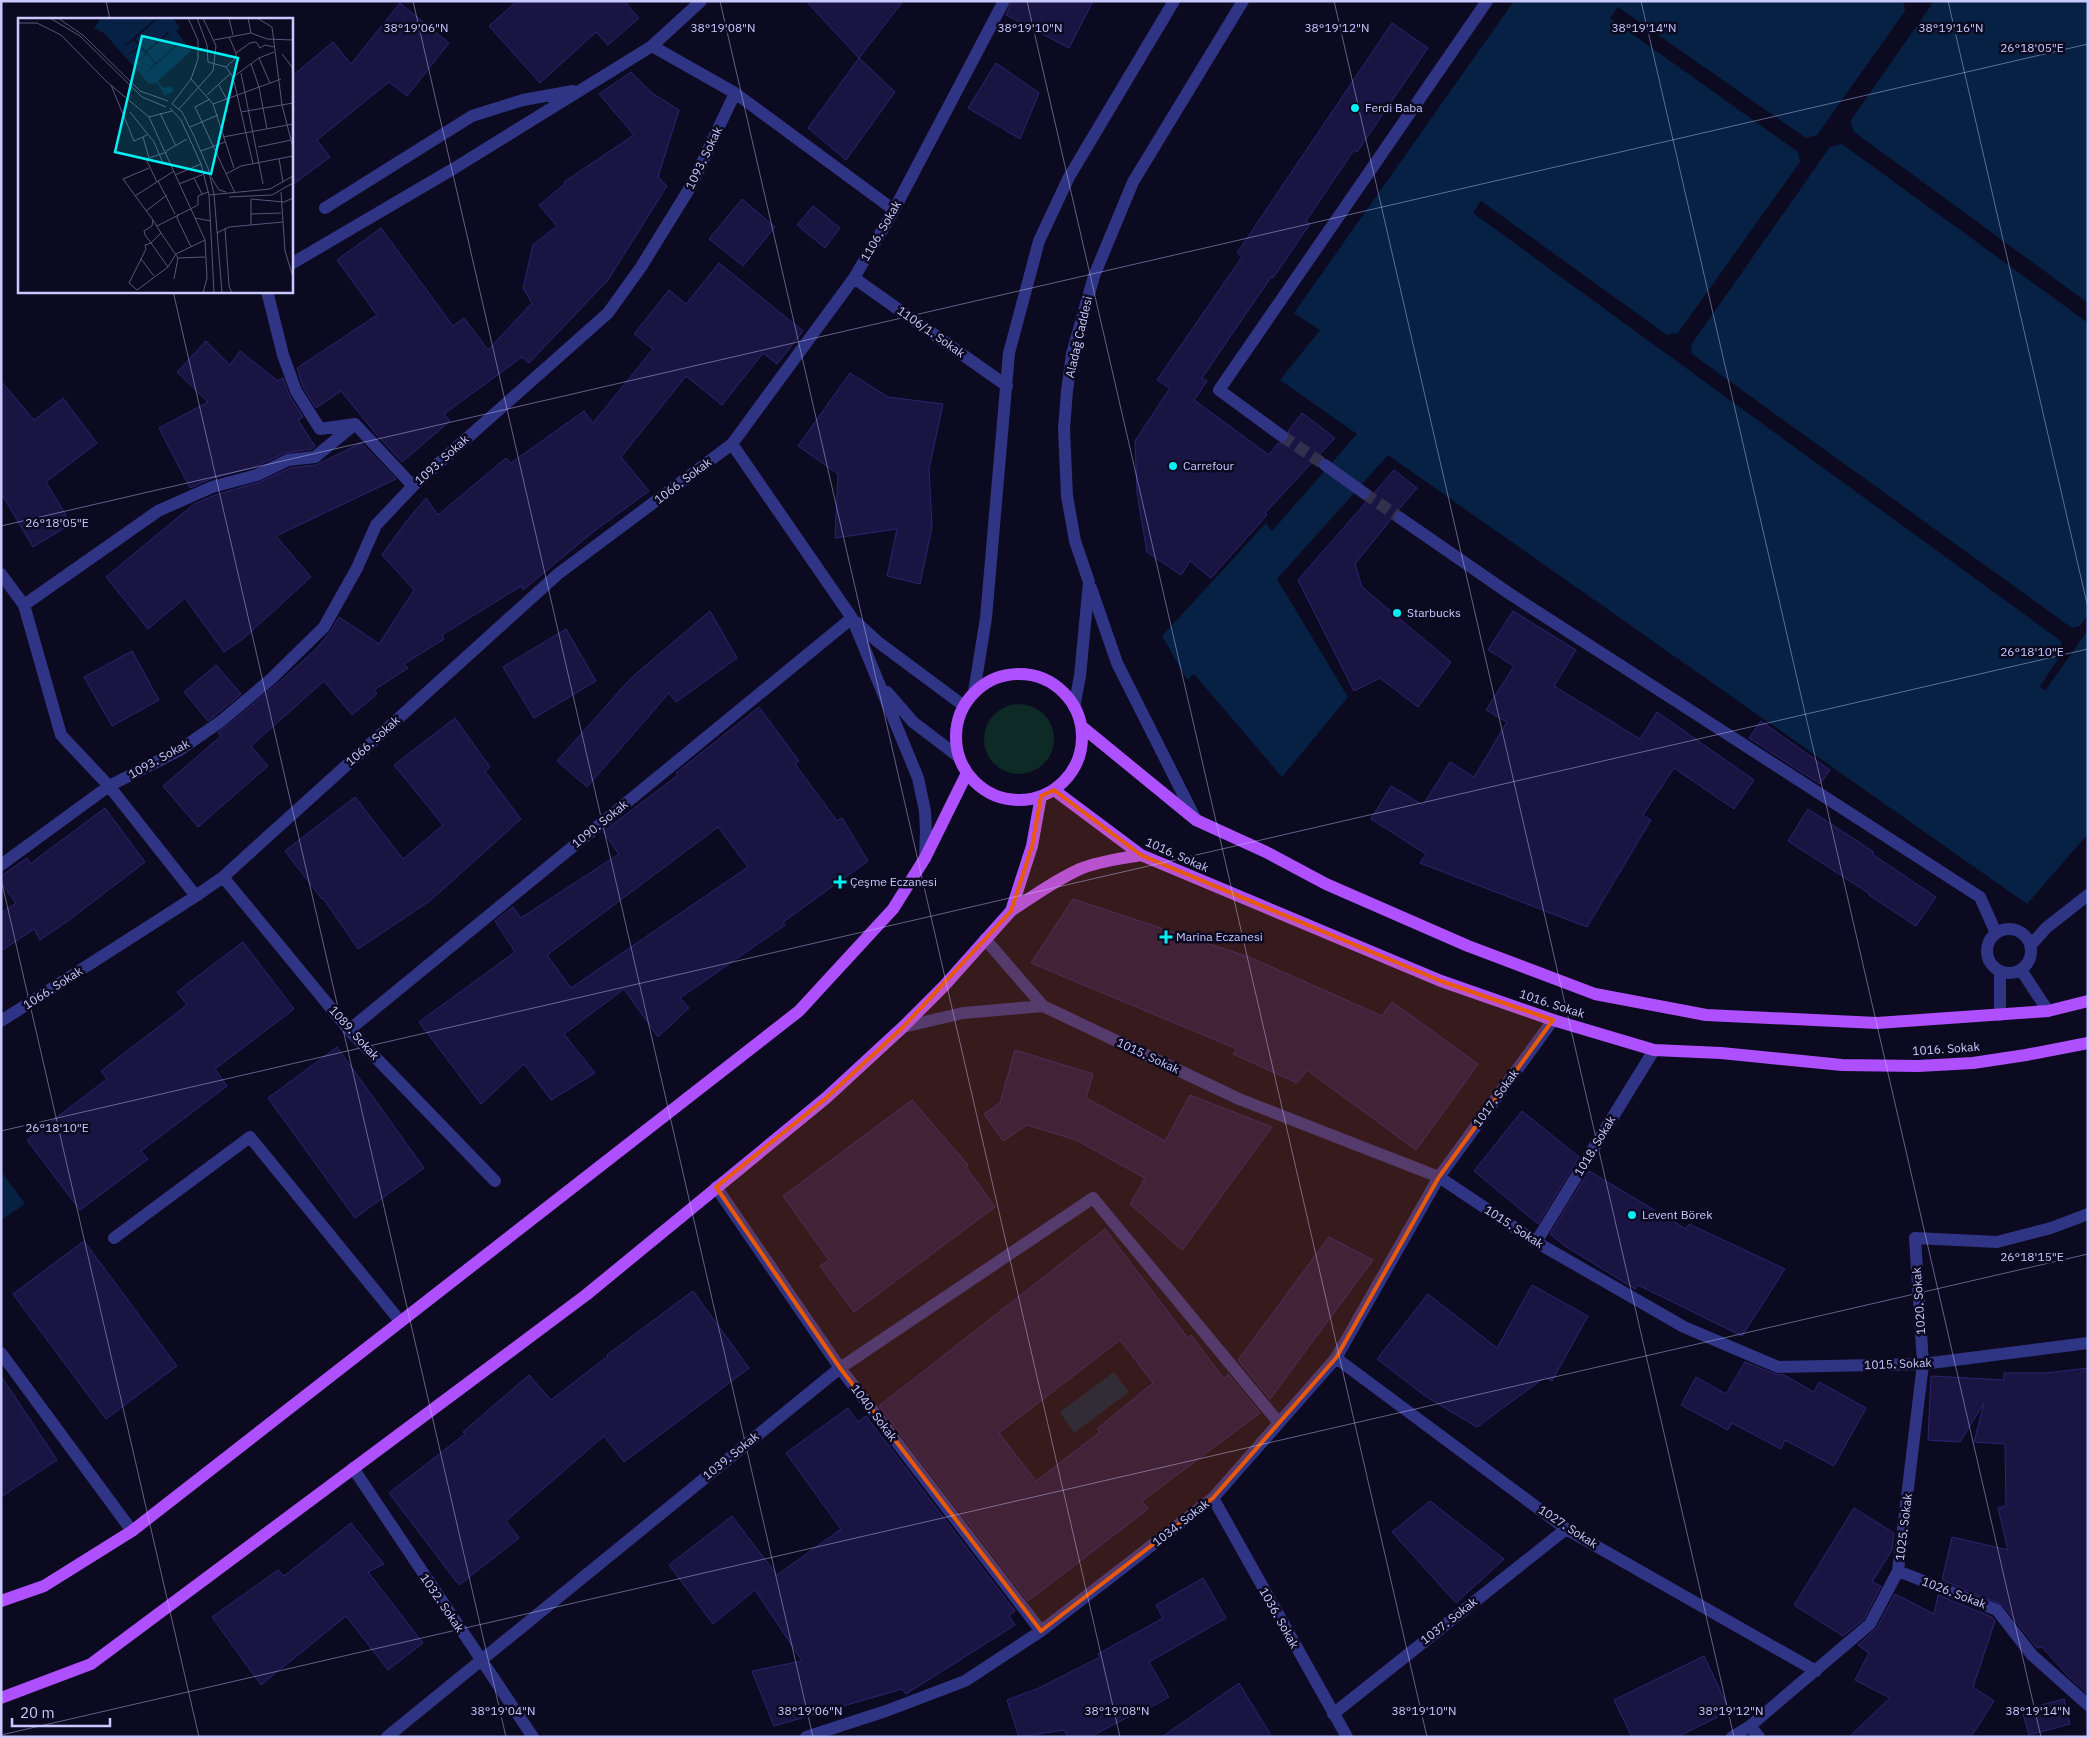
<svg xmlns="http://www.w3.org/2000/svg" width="2089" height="1738" font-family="'IBM Plex Sans',sans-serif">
<rect width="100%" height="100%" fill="#0c0a20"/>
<path fill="#0d2a27" d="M984 739a35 35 0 1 1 70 0a35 35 0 1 1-70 0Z"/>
<path fill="#062143" d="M 1514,1 L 2088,1 L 2088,834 L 2027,904 L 1388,455 L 1277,579 L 1348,697 L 1282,777 L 1194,674 L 1187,680 L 1162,636 L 1266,523 L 1272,531 L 1357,434 L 1280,380 L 1320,330 L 1294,313 Z
M 1,1171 L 25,1204 L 1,1220 Z
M 1114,1372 L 1129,1392 L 1074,1433 L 1060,1412 Z"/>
<path fill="#0c0a20" d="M 1903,1 L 1934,1 L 1851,120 L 1853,131 L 2088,303 L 2088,323 L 1842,144 L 1830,147 L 1691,345 L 1692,354 L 2072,628 L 2080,626 L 2088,615 L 2088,630 L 2045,691 L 2040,686 L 2063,652 L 2061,641 L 1473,213 L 1481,201 L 1667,335 L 1678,333 L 1800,162 L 1798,152 L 1610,18 L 1618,7 L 1806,138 L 1817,135 L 1905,11 Z"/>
<path fill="#1a1443" stroke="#2c2471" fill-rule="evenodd" d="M 517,1 L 624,1 L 639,18 L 608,45 L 596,32 L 540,83 L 489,26 Z
M 806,1 L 903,1 L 859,58 Z
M 1012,1 L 1093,1 L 1069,48 L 1006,15 Z
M 400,3 L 449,43 L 407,96 L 389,82 L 317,140 L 330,157 L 291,186 L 291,77 L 333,42 L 351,64 Z
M 1392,23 L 1428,48 L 1357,152 L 1354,150 L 1306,221 L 1310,224 L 1273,278 L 1271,277 L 1202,378 L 1207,381 L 1194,400 L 1269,455 L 1278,443 L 1285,444 L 1288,441 L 1290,436 L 1288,431 L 1302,413 L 1335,438 L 1265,513 L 1267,515 L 1211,578 L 1190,561 L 1181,575 L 1147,552 L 1137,493 L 1135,441 L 1170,388 L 1157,380 L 1242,257 L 1237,253 Z
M 859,58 L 895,92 L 846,160 L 808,128 Z
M 996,63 L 1039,93 L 1020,139 L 968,108 Z
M 631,72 L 652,93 L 679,110 L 658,177 L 667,186 L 608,280 L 529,363 L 522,357 L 444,414 L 450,421 L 402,462 L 377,435 L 341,391 L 316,408 L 303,387 L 297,368 L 377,315 L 337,260 L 381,228 L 453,326 L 464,318 L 488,350 L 532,303 L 523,288 L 533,245 L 557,226 L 539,205 L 565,184 L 564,182 L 634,135 L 599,94 Z
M 742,199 L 775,227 L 743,266 L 709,239 Z
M 813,206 L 840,228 L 825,248 L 797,225 Z
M 719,263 L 803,331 L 777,364 L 763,353 L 722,405 L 686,376 L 621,457 L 649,491 L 593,532 L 523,590 L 521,586 L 442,635 L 444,639 L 404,664 L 408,668 L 374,690 L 377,694 L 352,715 L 324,681 L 251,746 L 268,766 L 198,827 L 163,786 L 221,736 L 218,733 L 275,686 L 316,649 L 331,631 L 339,617 L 379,644 L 414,590 L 382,555 L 405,523 L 426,498 L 438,515 L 506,458 L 511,463 L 584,411 L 593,423 L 653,349 L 634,334 L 669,290 L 686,304 Z
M 206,341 L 230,365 L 240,351 L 278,381 L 283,378 L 289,395 L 303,417 L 298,420 L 315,446 L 312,449 L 285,453 L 254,467 L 210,479 L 190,488 L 159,428 L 208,402 L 177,372 Z
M 850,373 L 888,397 L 943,404 L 929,469 L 932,527 L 920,584 L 887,576 L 897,529 L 835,538 L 838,474 L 798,446 Z
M 1,381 L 34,420 L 63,398 L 97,443 L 46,482 L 71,524 L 33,547 L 1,493 Z
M 361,443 L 396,479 L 276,536 L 311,577 L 244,638 L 224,652 L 185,598 L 148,629 L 106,577 L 194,504 L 215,495 L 260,482 L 290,468 L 316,465 Z
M 1394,470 L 1417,488 L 1398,510 L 1394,513 L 1392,518 L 1355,564 L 1362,587 L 1451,662 L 1418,707 L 1380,678 L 1354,691 L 1298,580 Z
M 710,611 L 737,658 L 676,702 L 669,693 L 587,787 L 557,761 L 631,678 Z
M 1513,611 L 1576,650 L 1554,686 L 1640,739 L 1657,712 L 1754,780 L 1734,809 L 1674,768 L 1643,815 L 1651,820 L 1587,927 L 1420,863 L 1426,854 L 1371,819 L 1391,786 L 1423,805 L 1450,762 L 1474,777 L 1507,722 L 1486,710 L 1514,666 L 1488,650 Z
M 566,629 L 596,681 L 534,718 L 503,667 Z
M 132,651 L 159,700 L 112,726 L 84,677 Z
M 216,665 L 241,694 L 208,721 L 184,692 Z
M 759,707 L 799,761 L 795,764 L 837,821 L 842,818 L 868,861 L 783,922 L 785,925 L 680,998 L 689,1008 L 658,1037 L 624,989 L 564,1034 L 595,1073 L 551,1100 L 524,1064 L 481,1104 L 419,1022 L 515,952 L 495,921 L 513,907 L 521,918 L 619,854 L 603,832 L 678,775 L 676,773 ZM 718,827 L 748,867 L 571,988 L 547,955 Z
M 455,718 L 490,767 L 485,771 L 521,819 L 431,900 L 358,949 L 323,898 L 322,899 L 285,851 L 355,797 L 403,859 L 443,825 L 394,765 Z
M 1761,721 L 1830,770 L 1820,784 L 1749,738 Z
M 105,808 L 145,862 L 69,920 L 40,940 L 34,929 L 1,951 L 1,913 L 16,903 L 1,883 L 1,876 L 27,858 L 30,864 Z
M 1808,809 L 1874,852 L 1872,854 L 1936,897 L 1916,926 L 1869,895 L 1870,894 L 1788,841 Z
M 1073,899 L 1249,957 L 1382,1016 L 1392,1002 L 1478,1064 L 1416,1150 L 1307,1070 L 1297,1083 L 1233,1054 L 1237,1049 L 1031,963 Z
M 243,942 L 294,1009 L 215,1069 L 227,1086 L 141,1151 L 148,1159 L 80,1210 L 27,1140 L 107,1079 L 101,1071 L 187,1005 L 177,992 Z
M 337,1047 L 424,1168 L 355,1218 L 268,1098 Z
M 1015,1050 L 1093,1074 L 1086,1098 L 1165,1141 L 1190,1095 L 1272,1127 L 1182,1250 L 1130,1204 L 1145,1178 L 1076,1140 L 1027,1125 L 1003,1141 L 984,1114 L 1000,1103 Z
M 912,1100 L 968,1165 L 966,1167 L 995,1207 L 854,1312 L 820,1266 L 829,1260 L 783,1196 Z
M 1522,1111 L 1579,1157 L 1538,1224 L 1474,1171 Z
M 1589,1171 L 1686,1229 L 1689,1224 L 1785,1269 L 1742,1336 L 1638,1285 L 1635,1289 L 1565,1246 L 1550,1234 Z
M 1105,1229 L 1188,1338 L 1191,1335 L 1224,1379 L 1228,1374 L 1260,1413 L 1142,1501 L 1148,1509 L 1028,1601 L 879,1406 ZM 1120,1340 L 1153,1383 L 1097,1429 L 1100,1432 L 1036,1481 L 999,1433 Z
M 1329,1237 L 1373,1260 L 1270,1399 L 1238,1360 Z
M 84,1241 L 177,1366 L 106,1419 L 13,1294 Z
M 1532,1285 L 1588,1316 L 1552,1381 L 1545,1377 L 1477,1427 L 1425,1396 L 1377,1359 L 1428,1294 L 1497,1348 Z
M 693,1291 L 749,1368 L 624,1462 L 604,1436 L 506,1521 L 519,1538 L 459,1585 L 389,1493 L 465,1434 L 463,1432 L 529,1375 L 551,1400 L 608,1356 L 607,1355 Z
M 1745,1362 L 1775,1374 L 1784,1375 L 1814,1392 L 1819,1382 L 1866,1408 L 1834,1466 L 1785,1440 L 1781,1449 L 1732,1423 L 1728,1430 L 1681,1405 L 1696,1377 L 1726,1394 Z
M 2088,1368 L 2088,1694 L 2068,1676 L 2042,1647 L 2037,1648 L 2003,1605 L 1942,1580 L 1952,1537 L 2008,1550 L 1998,1508 L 2006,1506 L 2005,1444 L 1974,1442 L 1984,1403 L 1960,1442 L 1928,1440 L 1931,1376 L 2004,1380 L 2004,1373 L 2046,1373 Z
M 1,1376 L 57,1460 L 1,1497 Z
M 848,1408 L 858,1422 L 866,1416 L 1015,1611 L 1009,1616 L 1015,1625 L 906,1694 L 902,1689 L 774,1726 L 752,1671 L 802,1661 L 755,1590 L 713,1624 L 669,1565 L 732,1516 L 777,1575 L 841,1529 L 786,1453 Z
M 1430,1501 L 1504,1559 L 1456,1603 L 1392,1532 Z
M 1854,1508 L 1894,1533 L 1892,1550 L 1872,1582 L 1881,1586 L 1864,1619 L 1843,1636 L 1794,1605 Z
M 351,1523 L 384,1564 L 368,1572 L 423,1643 L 388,1670 L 346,1616 L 261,1685 L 212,1617 L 278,1570 L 284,1576 Z
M 1203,1578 L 1226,1618 L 1149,1662 L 1169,1697 L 1133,1717 L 1132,1715 L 1090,1737 L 1068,1737 L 1064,1730 L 1019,1737 L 1007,1700 L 1039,1688 L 1100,1657 L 1098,1654 L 1163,1618 L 1156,1605 Z
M 1895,1594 L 1934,1614 L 1938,1595 L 1992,1617 L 1995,1621 L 1973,1687 L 1994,1701 L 1971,1737 L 1849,1737 L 1890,1698 L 1855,1680 L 1869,1653 L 1858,1645 L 1877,1628 Z
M 1704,1656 L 1730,1711 L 1677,1737 L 1632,1737 L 1614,1700 Z
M 1239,1683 L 1272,1737 L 1162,1737 Z
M 2064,1699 L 2070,1724 L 2029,1735 L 2022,1710 Z"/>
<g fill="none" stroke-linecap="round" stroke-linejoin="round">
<path stroke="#32304d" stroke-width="12" stroke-dasharray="12 6" stroke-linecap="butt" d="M 1282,436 L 1325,465
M 1364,493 L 1400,518"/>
<path stroke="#303484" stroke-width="12" d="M 652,46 L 735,93 L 894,210
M 325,208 L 472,116 L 523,100 L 573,91
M 291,264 L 453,169 L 652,46 L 701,1
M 854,278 L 1007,386
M 267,291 L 283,355 L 296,391 L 320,429 L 355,424 L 413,486
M 1282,436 L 1219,390 L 1487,1
M 732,444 L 852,618 L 918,778 L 925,811 L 926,832 L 925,858
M 1325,465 L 1364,493
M 1400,518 L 1510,594 L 1980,897 L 1996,933
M 1,574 L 24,605 L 61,735 L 109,786 L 196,896
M 1091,588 L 1117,663 L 1196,820
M 24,605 L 158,511 L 212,487 L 257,475 L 288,460 L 315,457 L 355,424
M 856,622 L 878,642 L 964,706
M 887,692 L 913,722 L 959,757
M 974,692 L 986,618 L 1009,353 L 1039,241 L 1069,177 L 1174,1
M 1074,707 L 1080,676 L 1089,582 L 1075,541 L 1067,496 L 1064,429 L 1067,391 L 1072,354 L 1094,276 L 1133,182 L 1243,1
M 1,865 L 109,786 L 178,751 L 220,722 L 270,680 L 324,627 L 357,568 L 376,525 L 413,486 L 608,313 L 641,267 L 691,186 L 735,93
M 223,877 L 349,1030 L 495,1181
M1987 951a22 22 0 1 1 44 0a22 22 0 1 1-44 0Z
M 985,939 L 1043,1006 L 1239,1099 L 1439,1177 L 1536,1242 L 1684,1327 L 1778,1367 L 1923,1364 L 2088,1343
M 2031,945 L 2046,928 L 2088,895
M 2021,970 L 2048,1011
M 2000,1015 L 2000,972
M 1,1021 L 196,896 L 223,877 L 558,574 L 732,444 L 854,278 L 894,210 L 1004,1
M 903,1027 L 963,1013 L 1043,1006
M 349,1030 L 852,618
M 716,1187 L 840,1368 L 1041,1631
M 114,1238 L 250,1137 L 400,1321
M 1536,1242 L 1654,1050
M 1,1353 L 132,1531
M 1336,1358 L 1566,1529 L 1816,1671
M 353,1468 L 533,1737
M 1213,1498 L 1347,1737
M 1898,1571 L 1997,1610 L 2032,1655 L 2088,1705
M 1333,1714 L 1566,1529
M 1750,1726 L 1759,1737
M 387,1737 L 840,1368 L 1093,1198 L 1279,1423
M 806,1737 L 886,1711 L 965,1681 L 1041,1631 L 1213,1498 L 1336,1358 L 1439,1177 L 1553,1020
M 1732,1737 L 1750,1726 L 1870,1624 L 1898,1571 L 1923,1364 L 1915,1238 L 1997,1242 L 2051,1228 L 2088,1214"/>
<path stroke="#ae50ff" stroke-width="12" d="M956 737a63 63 0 1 1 126 0a63 63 0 1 1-126 0Z
M 1081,726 L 1196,820 L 1266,852 L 1326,884 L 1468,946 L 1595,994 L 1706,1015 L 1877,1023 L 2048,1011 L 2088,1001
M 1054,790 L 1141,855 L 1441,981 L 1553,1020 L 1654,1050 L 1721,1053 L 1842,1065 L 1918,1066 L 1973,1063 L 2026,1055 L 2088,1043
M 1011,911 C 1033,896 1056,880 1080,869 C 1099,861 1120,859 1141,855
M 1,1601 L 44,1586 L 132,1531 L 799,1011 L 893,909 L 925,858 L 967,773
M 1,1698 L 91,1664 L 586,1295 L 826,1098 L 903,1027 L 944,986 L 1011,911 L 1032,846 L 1041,796"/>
</g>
<path fill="#e8590c" fill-opacity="0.2" stroke="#e8590c" stroke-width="4" stroke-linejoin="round" d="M 1054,790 L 1141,855 L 1441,981 L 1553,1020 L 1439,1177 L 1336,1358 L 1213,1498 L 1041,1631 L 840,1368 L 716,1187 L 826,1098 L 903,1027 L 1011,911 L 1032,846 L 1041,796 Z"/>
<path fill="none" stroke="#cac9ff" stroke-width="1" stroke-opacity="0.45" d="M 106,1 L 110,19M 413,1 L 813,1737M 720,1 L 1120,1737M 1027,1 L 1427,1737M 1334,1 L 1734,1737M 1641,1 L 2041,1737M 1948,1 L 2088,608M 173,291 L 506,1737M 1,526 L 2088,44M 1,879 L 199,1737M 1,1131 L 2088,649M 1,1735 L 2088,1254"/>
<g fill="#00f0f4" stroke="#0c0a20" stroke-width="2">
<circle cx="1355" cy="108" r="5"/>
<circle cx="1173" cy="466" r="5"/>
<circle cx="1397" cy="613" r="5"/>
<path d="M837.5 874.5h5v5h5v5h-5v5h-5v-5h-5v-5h5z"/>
<path d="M1163.5 929.5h5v5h5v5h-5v5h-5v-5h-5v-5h5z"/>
<circle cx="1632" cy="1215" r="5"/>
</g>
<g text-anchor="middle" stroke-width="5" stroke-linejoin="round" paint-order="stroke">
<g font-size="12" fill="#cac9ff" stroke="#0c0a20" text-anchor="start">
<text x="1365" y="112">Ferdi Baba</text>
<text x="1183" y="470">Carrefour</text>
<text x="1407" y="617">Starbucks</text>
<text x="850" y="886">Çeşme Eczanesi</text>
<text x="1176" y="941">Marina Eczanesi</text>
<text x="1642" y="1219">Levent Börek</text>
</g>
<g font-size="12" fill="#cac9ff" stroke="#0c0a20">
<text transform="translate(704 158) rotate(-64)" y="4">1093. Sokak</text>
<text transform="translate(881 231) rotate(-60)" y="4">1106. Sokak</text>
<text transform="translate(931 332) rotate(35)" y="4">1106/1. Sokak</text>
<text transform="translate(1079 337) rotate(-77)" y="4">Aladağ Caddesi</text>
<text transform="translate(442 460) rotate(-42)" y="4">1093. Sokak</text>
<text transform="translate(683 481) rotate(-37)" y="4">1066. Sokak</text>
<text transform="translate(373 741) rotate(-42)" y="4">1066. Sokak</text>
<text transform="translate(159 759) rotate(-29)" y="4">1093. Sokak</text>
<text transform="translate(600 824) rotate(-39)" y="4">1090. Sokak</text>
<text transform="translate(1177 855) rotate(24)" y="4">1016. Sokak</text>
<text transform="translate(53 988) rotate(-33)" y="4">1066. Sokak</text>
<text transform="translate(1552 1004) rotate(18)" y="4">1016. Sokak</text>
<text transform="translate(354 1033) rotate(48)" y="4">1089. Sokak</text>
<text transform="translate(1946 1049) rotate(-4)" y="4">1016. Sokak</text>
<text transform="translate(1148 1056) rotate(25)" y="4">1015. Sokak</text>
<text transform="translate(1496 1098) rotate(-54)" y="4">1017. Sokak</text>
<text transform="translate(1595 1146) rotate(-59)" y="4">1018. Sokak</text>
<text transform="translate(1514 1227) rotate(33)" y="4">1015. Sokak</text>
<text transform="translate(1919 1301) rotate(-94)" y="4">1020. Sokak</text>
<text transform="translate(1898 1364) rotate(-2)" y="4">1015. Sokak</text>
<text transform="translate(874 1413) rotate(53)" y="4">1040. Sokak</text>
<text transform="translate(731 1456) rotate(-39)" y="4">1039. Sokak</text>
<text transform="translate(1181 1523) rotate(-38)" y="4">1034. Sokak</text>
<text transform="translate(1568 1527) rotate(33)" y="4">1027. Sokak</text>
<text transform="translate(1904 1527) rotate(-83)" y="4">1025. Sokak</text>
<text transform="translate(1954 1593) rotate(21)" y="4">1026. Sokak</text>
<text transform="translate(442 1603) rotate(56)" y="4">1032. Sokak</text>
<text transform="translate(1279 1618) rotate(61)" y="4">1036. Sokak</text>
<text transform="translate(1449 1621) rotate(-38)" y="4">1037. Sokak</text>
</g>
</g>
<g transform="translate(18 18)">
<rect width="275" height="275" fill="#0c0a20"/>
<path d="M 83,0 L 155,0 L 162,10 L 158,13 L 173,33 L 140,63 L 145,70 L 153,68 L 156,73 L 147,78 L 139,65 L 131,66 L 87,16 L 76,10 Z" fill="#062143"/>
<path d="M 138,0 L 139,0 L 141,3 L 139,1 L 117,21 L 128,33 L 149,15 L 148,12 L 152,17 L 150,16 L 129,34 L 138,45 L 158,27 L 157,25 L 161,30 L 159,28 L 128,55 L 137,45 L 129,36 L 118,44 L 128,36 L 122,29 L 108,39 L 121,28 L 116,22 L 104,30 Z" fill="#0c0a20"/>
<path fill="none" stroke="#585679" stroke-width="1" d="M 32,0 L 62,18 L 124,79 L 148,89M 40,0 L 66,18 L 122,73 L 150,83M 179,0 L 189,27 L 190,44 L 208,49 L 215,59 L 235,146M 211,0 L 215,17M 230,0 L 233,15M 239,0 L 254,9 L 264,87 L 275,130M 0,5 L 19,5 L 43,17 L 89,64 L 131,99 L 187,222 L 189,260 L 185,275M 211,19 L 218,35M 196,22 L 233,15 L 249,21 L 275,22M 264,36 L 274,49M 241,40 L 252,65M 233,46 L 241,69 L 249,111M 208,49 L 218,40 L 218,35 L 232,25 L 238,24 L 242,30 L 247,27 L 256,29M 223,55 L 245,166M 215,59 L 241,40 L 256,34M 173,61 L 195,86 L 216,150M 93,67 L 116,123 L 129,117M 201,67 L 209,82M 189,77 L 213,55M 192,81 L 177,89 L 217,175M 154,86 L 164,94 L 176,118 L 190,150 L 196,176M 154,86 L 173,61 L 180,41 L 180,22 L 170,0M 195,86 L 263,61M 152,90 L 163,102 L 183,146 L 191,177M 161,91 L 195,53 L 198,28 L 185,0M 112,94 L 136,124 L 145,145M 223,94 L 275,85M 142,95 L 158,128M 131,99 L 154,93M 172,109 L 200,97M 125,119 L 131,140M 205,119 L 275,106M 240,129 L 273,122M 148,133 L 169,121M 183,133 L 207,124M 261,141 L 265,164M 131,150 L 105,161 L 135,202 L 143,215 L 133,225 L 127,227 L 128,231 L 111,265 L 119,272 L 150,249 L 133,225 L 127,217 L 126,213 L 134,208 L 135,202M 208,156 L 223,148 L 275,138M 157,157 L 183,146M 193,159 L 201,172 L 208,174M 176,160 L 184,176M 140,163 L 157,196M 139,164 L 128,141 L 149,134M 161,166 L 186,156M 263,174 L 265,204M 196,176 L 204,275M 117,178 L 156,153M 211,179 L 254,177 L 275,165M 233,181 L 266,184 L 275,180M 233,181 L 233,207M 128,193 L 149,177M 160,196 L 159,200 L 173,229M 233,196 L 263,195M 177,200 L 193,203M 139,208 L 180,187 L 180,178 L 190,174M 207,210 L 211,268 L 214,275M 143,215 L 160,240 L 156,261M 199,215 L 211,209 L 265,204 L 267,233 L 275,259M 160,240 L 187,239M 123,241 L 136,258M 150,249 L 158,236 L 187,222M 196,275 L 191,177 L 252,171 L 275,158"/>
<path fill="#00f0f4" fill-opacity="0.15" stroke="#00f0f4" stroke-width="2.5" d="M 124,18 L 220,40 L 193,156 L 97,134 Z"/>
<rect width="275" height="275" fill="none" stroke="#cac9ff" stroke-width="2.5"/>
</g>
<g font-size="12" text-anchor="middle" fill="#cac9ff" stroke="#0c0a20" stroke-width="5" stroke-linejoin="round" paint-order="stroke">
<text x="1951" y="32">38°19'16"N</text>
<text x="416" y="32">38°19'06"N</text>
<text x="723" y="32">38°19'08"N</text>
<text x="1030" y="32">38°19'10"N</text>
<text x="1337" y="32">38°19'12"N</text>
<text x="1644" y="32">38°19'14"N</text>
<text x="2032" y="52">26°18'05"E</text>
<text x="57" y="527">26°18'05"E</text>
<text x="2032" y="656">26°18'10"E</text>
<text x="57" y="1132">26°18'10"E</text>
<text x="2032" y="1261">26°18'15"E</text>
<text x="503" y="1715">38°19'04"N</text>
<text x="810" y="1715">38°19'06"N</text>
<text x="1117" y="1715">38°19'08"N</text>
<text x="1424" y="1715">38°19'10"N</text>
<text x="1731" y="1715">38°19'12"N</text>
<text x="2038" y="1715">38°19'14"N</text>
</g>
<rect width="2089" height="1738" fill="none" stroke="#cac9ff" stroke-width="5"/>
<path d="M12 1718v8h98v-8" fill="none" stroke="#cac9ff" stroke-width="2.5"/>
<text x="20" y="1718" font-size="15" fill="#cac9ff" stroke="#0c0a20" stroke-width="4" paint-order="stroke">20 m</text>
</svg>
